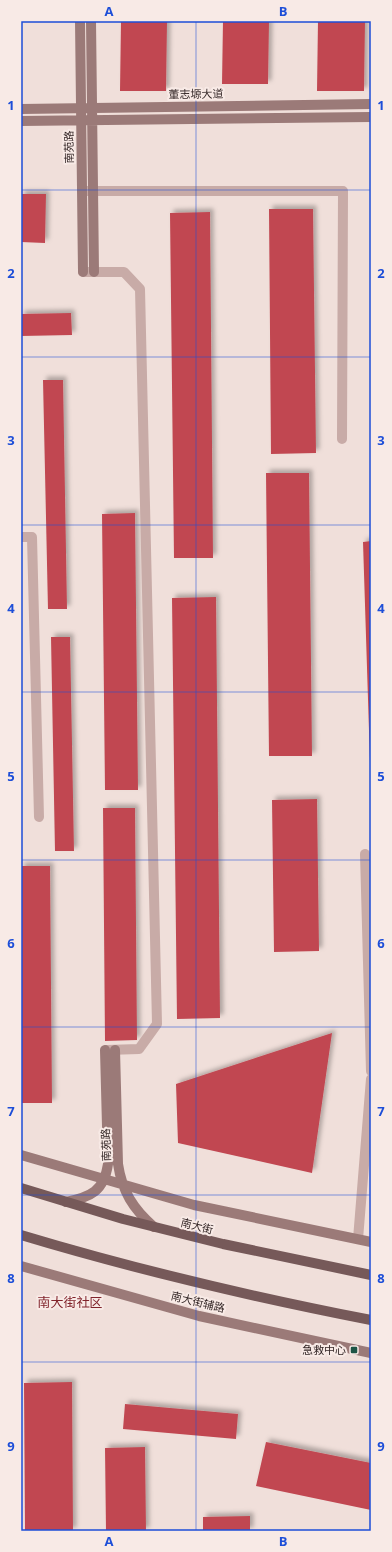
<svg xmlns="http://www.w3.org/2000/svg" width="392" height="1552" font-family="'Open Sans','Noto Sans SC',sans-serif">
<defs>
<filter id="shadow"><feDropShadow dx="3.5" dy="-3.5" stdDeviation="2" flood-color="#0004"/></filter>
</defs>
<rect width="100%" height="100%" fill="#f0dfda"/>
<path fill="#c14751" filter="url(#shadow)" d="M 121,21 L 167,21 L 166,91 L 120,91 Z
M 223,21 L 269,21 L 268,84 L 222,84 Z
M 318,21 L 365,21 L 364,91 L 317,91 Z
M 21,194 L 46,194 L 45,243 L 21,242 Z
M 269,209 L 313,209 L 316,453 L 271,454 Z
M 210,212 L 213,558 L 174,558 L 170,213 Z
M 71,313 L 72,335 L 21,336 L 21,314 Z
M 43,380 L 63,380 L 67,609 L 48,609 Z
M 266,473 L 309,473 L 312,756 L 269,756 Z
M 135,513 L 138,790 L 105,790 L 102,514 Z
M 371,541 L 371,762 L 370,762 L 363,542 Z
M 216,597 L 220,1018 L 177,1019 L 172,598 Z
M 51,637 L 70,637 L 74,851 L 55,851 Z
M 317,799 L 319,951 L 274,952 L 272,800 Z
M 103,808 L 135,808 L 137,1040 L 105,1041 Z
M 21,866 L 50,866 L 52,1103 L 21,1103 Z
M 332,1033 L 312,1173 L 178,1143 L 176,1084 Z
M 72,1382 L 73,1531 L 25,1531 L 24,1383 Z
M 125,1404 L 238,1414 L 236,1439 L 123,1429 Z
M 266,1442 L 371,1463 L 371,1510 L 256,1486 Z
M 145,1447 L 146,1531 L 106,1531 L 105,1448 Z
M 250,1516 L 250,1531 L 203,1531 L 203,1517 Z"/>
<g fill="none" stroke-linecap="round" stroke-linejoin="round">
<path stroke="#c8aba7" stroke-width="10" d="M 21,537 L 32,537 L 39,817"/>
<path stroke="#c8aba7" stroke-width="10" d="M 82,191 L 343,191 L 342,439
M 83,272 L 124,272 L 140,289 L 157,1024 L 139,1049 L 107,1050
M 365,854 L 371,1071
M 358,1239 L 371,1079"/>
<path stroke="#9b7a78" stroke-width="10" d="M 80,21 L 83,272
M 91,21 L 94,272
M 21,109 L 371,104
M 21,121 L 371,117
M 115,1050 L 118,1164 C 122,1191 133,1209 154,1227
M 21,1155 L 194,1205 L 371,1242
M 66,1202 C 91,1197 104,1191 108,1164 L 105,1050
M 21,1266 L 199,1316 L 371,1353"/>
<path stroke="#765959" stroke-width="10" d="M 21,1188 L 123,1219 L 223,1244 L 371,1275
M 21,1235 C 137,1270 253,1297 371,1320"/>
</g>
<path fill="none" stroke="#1d4ed8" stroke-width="1" stroke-opacity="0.55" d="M 196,21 L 196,1531M 21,190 L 371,190M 21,357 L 371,357M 21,525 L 371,525M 21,692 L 371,692M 21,860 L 371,860M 21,1027 L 371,1027M 21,1195 L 371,1195M 21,1362 L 371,1362"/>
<rect fill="#1e5446" stroke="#f8eae6" stroke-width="1.5" x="350" y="1346" width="8" height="8" rx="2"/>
<g text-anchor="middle" stroke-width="4" stroke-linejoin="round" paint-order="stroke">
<g font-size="11" fill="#342727" stroke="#f8eae6">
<text transform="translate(196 94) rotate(-1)" y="4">董志塬大道</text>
<text transform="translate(69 147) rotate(-91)" y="4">南苑路</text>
<text transform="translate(106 1145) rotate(-92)" y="4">南苑路</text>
<text transform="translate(197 1226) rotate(14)" y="4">南大街</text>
<text transform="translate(198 1302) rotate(14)" y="4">南大街辅路</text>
</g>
<g font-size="11" fill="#342727" stroke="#f8eae6" text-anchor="end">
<text x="346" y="1354">急救中心</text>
</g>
<g font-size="13" fill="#80232b" stroke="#f8eae6">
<text x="70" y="1307">南大街社区</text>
</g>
</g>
<rect width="392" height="1552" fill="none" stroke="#f8eae6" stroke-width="44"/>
<rect x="22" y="22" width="348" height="1508" fill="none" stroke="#1d4ed8" stroke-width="1.5"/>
<g font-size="13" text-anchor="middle" font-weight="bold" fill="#1d4ed8">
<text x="109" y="16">A</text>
<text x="283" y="16">B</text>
<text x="11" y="110">1</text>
<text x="381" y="110">1</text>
<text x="11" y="278">2</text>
<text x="381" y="278">2</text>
<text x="11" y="445">3</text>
<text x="381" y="445">3</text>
<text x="11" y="613">4</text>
<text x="381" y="613">4</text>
<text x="11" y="781">5</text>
<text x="381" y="781">5</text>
<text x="11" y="948">6</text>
<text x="381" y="948">6</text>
<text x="11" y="1116">7</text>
<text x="381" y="1116">7</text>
<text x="11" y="1283">8</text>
<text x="381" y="1283">8</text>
<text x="11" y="1451">9</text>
<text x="381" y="1451">9</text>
<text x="109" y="1546">A</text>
<text x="283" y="1546">B</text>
</g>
</svg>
